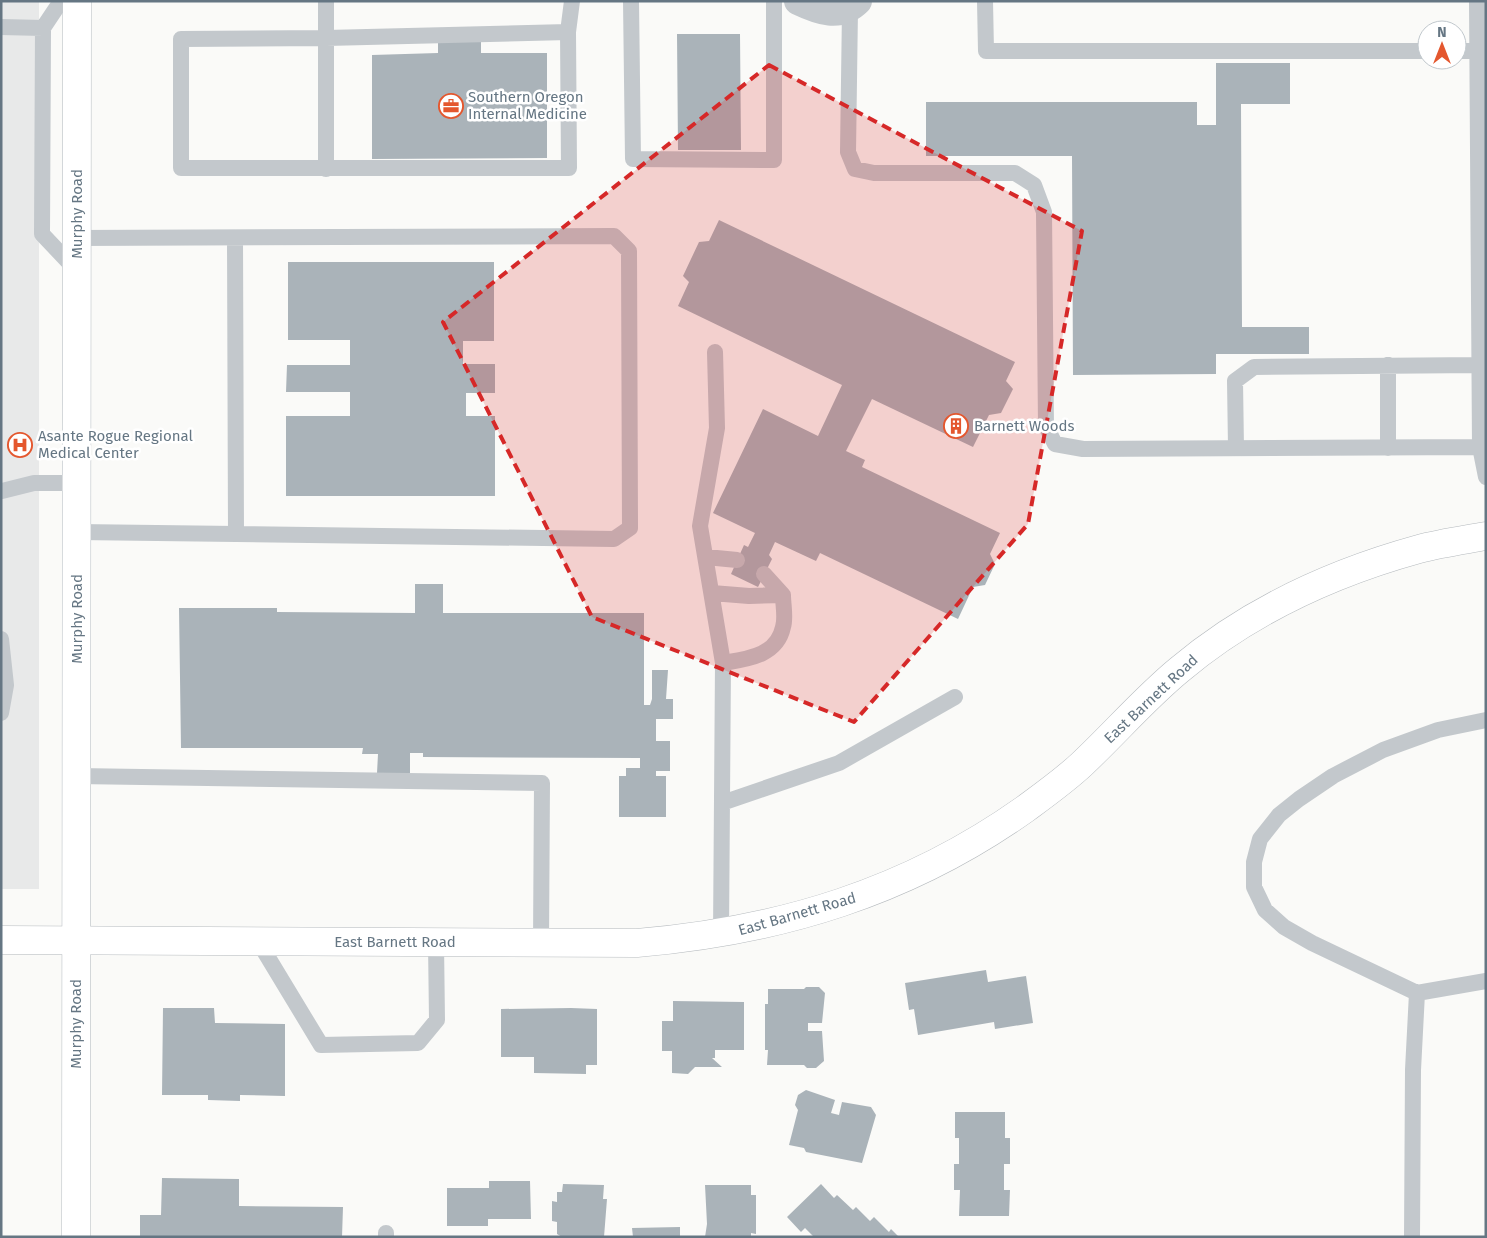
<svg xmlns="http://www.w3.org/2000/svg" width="1487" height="1238" font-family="'Fira Sans',sans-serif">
<rect width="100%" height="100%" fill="#fafaf8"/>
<path fill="#e8e9e9" d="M 1,1 L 39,1 L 39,889 L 1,889 Z"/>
<path fill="#aab3b9" d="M 677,34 L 740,34 L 741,150 L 678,150 Z
M 438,39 L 481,39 L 481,53 L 547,53 L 547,158 L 372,159 L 372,55 L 438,53 Z
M 1216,63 L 1290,63 L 1290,104 L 1241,104 L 1242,327 L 1309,327 L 1309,354 L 1216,354 L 1216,374 L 1073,375 L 1072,156 L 926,156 L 926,102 L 1197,102 L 1197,125 L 1216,125 Z
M 719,220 L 1015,362 L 1006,381 L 1013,389 L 1001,413 L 989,415 L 973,447 L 872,399 L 846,451 L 865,460 L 862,467 L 1000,533 L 990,554 L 995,564 L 985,585 L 973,587 L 958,619 L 820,553 L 816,561 L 775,542 L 769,555 L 772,559 L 758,587 L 731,574 L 744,545 L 748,547 L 755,533 L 713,513 L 763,409 L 818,436 L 842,385 L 678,306 L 689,282 L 683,276 L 699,242 L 709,241 Z
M 288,262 L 494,262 L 494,341 L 463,341 L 463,364 L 495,364 L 495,393 L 466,393 L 466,416 L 495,416 L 495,496 L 286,496 L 286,416 L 350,416 L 350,392 L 286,392 L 287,365 L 350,365 L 350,340 L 288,340 Z
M 415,584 L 443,584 L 443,613 L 644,613 L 644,705 L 650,705 L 652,699 L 652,670 L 668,670 L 666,699 L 673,699 L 673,719 L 656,719 L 656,741 L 670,741 L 670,771 L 656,771 L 656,776 L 666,776 L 666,817 L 619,817 L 619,776 L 626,776 L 626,768 L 640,768 L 640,758 L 423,757 L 423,753 L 410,753 L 410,773 L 377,773 L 378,754 L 362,754 L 363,748 L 181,748 L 179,608 L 277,608 L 277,612 L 415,613 Z
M 986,970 L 988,982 L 1026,976 L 1033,1023 L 995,1029 L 994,1022 L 918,1035 L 914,1009 L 909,1010 L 905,983 Z
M 806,987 L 819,987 L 825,993 L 822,1023 L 808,1023 L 808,1031 L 822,1031 L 824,1061 L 816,1068 L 807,1068 L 804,1065 L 767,1065 L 768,1050 L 765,1050 L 765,1004 L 768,1004 L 768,989 L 804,989 Z
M 673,1001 L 744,1002 L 744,1050 L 715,1050 L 715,1058 L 712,1058 L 722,1067 L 695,1067 L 688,1074 L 672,1073 L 672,1051 L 662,1051 L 662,1021 L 673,1021 Z
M 163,1008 L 214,1008 L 215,1023 L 285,1024 L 285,1096 L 240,1095 L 240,1101 L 208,1100 L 208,1095 L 162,1095 Z
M 571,1008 L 597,1009 L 597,1065 L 586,1065 L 586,1074 L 534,1073 L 534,1057 L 501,1057 L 501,1009 Z
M 806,1090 L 835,1100 L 831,1113 L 839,1115 L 842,1102 L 871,1107 L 876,1115 L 862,1163 L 806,1152 L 804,1148 L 789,1145 L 798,1110 L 795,1105 L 798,1095 Z
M 955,1112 L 1005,1112 L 1005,1138 L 1010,1138 L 1010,1164 L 1004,1164 L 1004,1190 L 1010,1190 L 1009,1216 L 959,1216 L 960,1190 L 954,1190 L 954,1164 L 959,1164 L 959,1138 L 955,1138 Z
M 162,1178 L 239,1179 L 239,1206 L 343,1207 L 342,1237 L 140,1237 L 140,1215 L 161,1215 Z
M 489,1181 L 530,1181 L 531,1219 L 488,1219 L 488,1226 L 447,1226 L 447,1188 L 489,1188 Z
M 563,1184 L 604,1185 L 603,1199 L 607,1199 L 604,1237 L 562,1237 L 557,1234 L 557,1222 L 552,1221 L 552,1201 L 557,1202 L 557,1192 L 562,1192 Z
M 821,1184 L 834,1198 L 837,1195 L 853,1210 L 856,1207 L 870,1221 L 874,1217 L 889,1232 L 891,1229 L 899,1237 L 814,1237 L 805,1228 L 801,1232 L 787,1217 Z
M 705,1185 L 751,1185 L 751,1195 L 756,1195 L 756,1234 L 751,1233 L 751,1237 L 705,1237 L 707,1224 Z
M 680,1227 L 680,1237 L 633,1237 L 632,1228 Z"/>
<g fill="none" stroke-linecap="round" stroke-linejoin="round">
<defs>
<path id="secondary" d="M 76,1237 L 77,1"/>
<path id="primary" d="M 1,940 L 637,943 C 780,931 908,892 1025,809 C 1044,795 1065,780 1082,764 C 1115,733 1145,698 1179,670 C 1249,611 1332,573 1419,549 C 1441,543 1464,540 1486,536"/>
</defs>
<use href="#secondary" stroke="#b3babf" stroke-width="29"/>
<use href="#primary" stroke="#b5babe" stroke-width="29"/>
<path stroke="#c3c8cc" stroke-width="16" d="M 61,1 L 43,28 L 42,234 L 77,271
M 326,1 L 326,38 L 181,39 L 181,168 L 569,168 L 568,32 L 326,38 L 326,169
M 631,1 L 633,159 L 774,160 L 774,1
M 985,1 L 986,51 L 1427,51
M 1477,1 L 1480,447 L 1486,477
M 850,9 L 848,152 L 855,169 L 874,173 L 1015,173 L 1034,185 L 1044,212 L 1046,426 L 1055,444 L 1083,449 L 1480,447
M 1,27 L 43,28
M 568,32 L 572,1
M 1457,51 L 1476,51
M 235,238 L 236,534
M 715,352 L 717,428 L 700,526 L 723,663 L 721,934
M 1388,365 L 1388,448
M 1236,448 L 1235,381 L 1254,367 L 1480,365
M 2,491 L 34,483 L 77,483
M 77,532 L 614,539 L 630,528 L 629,251 L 614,236 L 77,238
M 706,557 L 737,560
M 712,593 L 749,596 L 783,595
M 1,639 L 6,685 L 1,713
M 723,663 C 747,659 777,656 783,627 C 786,618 783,605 783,595 L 764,574
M 1486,720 L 1438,730 L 1383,750 L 1333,776 L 1299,799 L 1279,815 L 1260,839 L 1254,862 L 1254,887 L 1265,910 L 1284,927 L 1312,943 L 1417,993 L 1486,981
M 77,776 L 542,783 L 541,942
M 722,803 L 839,763 L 955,697
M 258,941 L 321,1045 L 418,1043 L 437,1020 L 436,943
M 386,1233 L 386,1237
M 1412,1237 L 1413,1070 L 1417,993"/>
<path stroke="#c3c8cc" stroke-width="28" d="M 798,1 C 819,11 840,19 858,1"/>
<use href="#secondary" stroke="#fff" stroke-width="28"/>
<use href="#primary" stroke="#fff" stroke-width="28"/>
</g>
<path fill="#d62828" fill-opacity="0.2" stroke="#d62828" stroke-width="4" stroke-dasharray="10 6" stroke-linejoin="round" d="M 769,65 L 1082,231 L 1028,524 L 854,722 L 592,617 L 443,322 Z"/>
<defs>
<symbol id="office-ring" viewBox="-11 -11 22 22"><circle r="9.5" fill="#fff" stroke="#e4572e" stroke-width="1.5"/><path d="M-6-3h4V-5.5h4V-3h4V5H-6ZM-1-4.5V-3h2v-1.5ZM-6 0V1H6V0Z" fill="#e4572e"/></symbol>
<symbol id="building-ring" viewBox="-11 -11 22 22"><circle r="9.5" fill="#fff" stroke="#e4572e" stroke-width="1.5"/><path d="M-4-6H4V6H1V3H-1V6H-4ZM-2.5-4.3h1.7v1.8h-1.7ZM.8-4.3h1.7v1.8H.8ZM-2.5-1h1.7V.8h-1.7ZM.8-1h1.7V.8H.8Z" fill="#e4572e"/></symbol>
<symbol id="hospital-ring" viewBox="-11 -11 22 22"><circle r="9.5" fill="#fff" stroke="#e4572e" stroke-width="1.5"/><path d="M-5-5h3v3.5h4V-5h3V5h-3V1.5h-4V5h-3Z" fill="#e4572e"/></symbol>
</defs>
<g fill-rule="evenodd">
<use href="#office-ring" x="437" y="92" width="28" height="28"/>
<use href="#building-ring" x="942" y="412" width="28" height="28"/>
<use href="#hospital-ring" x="6" y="431" width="28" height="28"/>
</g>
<g text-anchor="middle" stroke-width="5" stroke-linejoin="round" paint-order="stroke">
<g font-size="15" fill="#657683" stroke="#fff" text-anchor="start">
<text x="468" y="102">Southern Oregon<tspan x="468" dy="17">Internal Medicine</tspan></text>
<text x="974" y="431">Barnett Woods</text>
<text x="38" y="441">Asante Rogue Regional<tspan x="38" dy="17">Medical Center</tspan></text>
</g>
<g font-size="15" fill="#657683" stroke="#fff">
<text transform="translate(77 214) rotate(-90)" y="5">Murphy Road</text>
<text transform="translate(77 619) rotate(-90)" y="5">Murphy Road</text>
<text transform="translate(1151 699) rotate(-43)" y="5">East Barnett Road</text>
<text transform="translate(797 914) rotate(-16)" y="5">East Barnett Road</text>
<text x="395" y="947">East Barnett Road</text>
<text transform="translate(76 1024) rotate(-90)" y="5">Murphy Road</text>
</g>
</g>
<rect width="1487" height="1238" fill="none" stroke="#657683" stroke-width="5"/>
<g transform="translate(1442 45)"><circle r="24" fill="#ffffff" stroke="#c1c8cd"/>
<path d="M0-4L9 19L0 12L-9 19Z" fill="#e4572e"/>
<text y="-8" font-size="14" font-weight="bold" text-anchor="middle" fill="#657683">N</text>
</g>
</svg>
